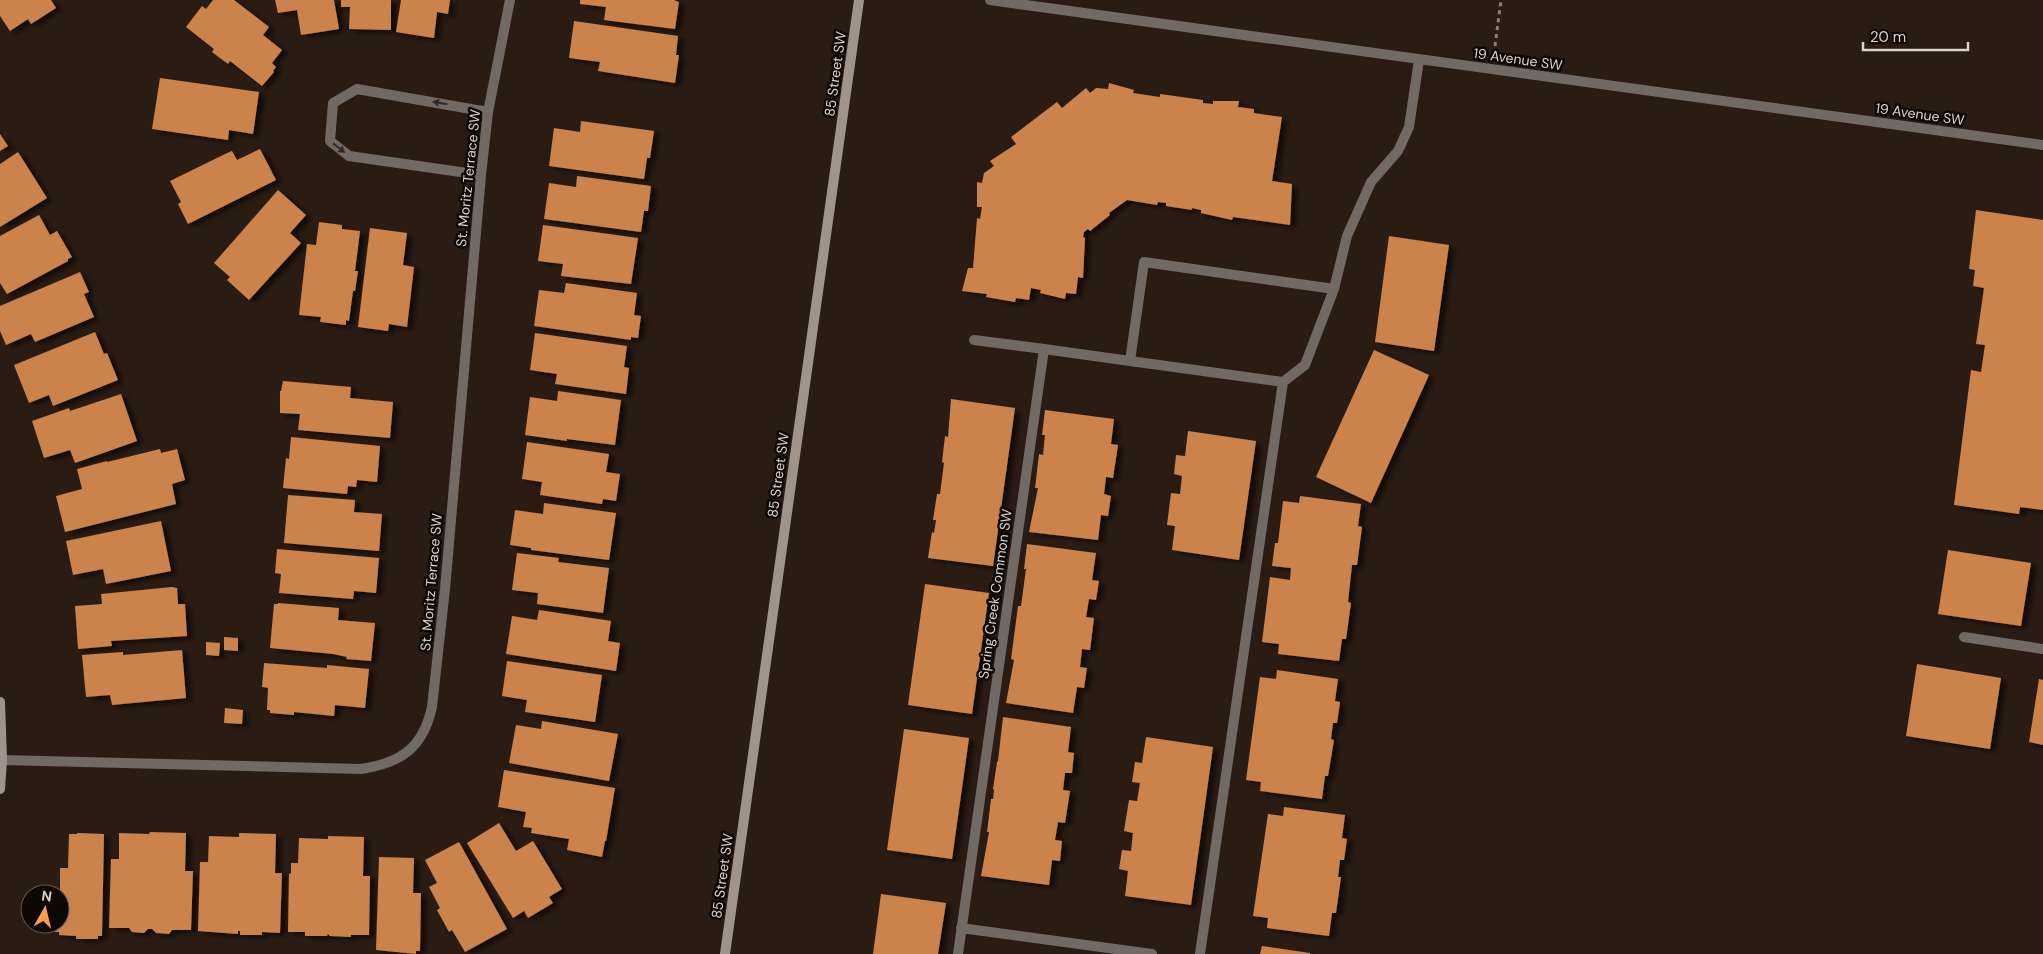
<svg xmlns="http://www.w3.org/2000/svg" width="2043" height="954" font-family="'DM Sans',sans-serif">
<defs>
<filter id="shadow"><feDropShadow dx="5.5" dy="3" stdDeviation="2.5" flood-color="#0009"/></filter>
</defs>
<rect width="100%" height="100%" fill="#2b1c13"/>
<path fill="#cc824c" filter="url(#shadow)" d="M 0,0 L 51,0 L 56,8 L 31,24 L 28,19 L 10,31 L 0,16 Z
M 213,0 L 234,0 L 269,27 L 263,35 L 282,50 L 272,63 L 276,67 L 273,71 L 274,72 L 262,86 L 230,61 L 228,64 L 212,52 L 214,49 L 186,27 L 202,6 L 206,9 Z
M 275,0 L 334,0 L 339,29 L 301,35 L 297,10 L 278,13 Z
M 341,0 L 391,0 L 391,30 L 349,29 L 350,7 L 341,7 Z
M 401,0 L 450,0 L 448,14 L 437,12 L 434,38 L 396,32 Z
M 580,0 L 674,0 L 679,2 L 675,29 L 604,20 L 606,7 L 580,4 Z
M 574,21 L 678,36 L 676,55 L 679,55 L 675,83 L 598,71 L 600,62 L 569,58 Z
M 160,78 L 259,92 L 253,134 L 229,130 L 228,140 L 152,129 Z
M 1109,83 L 1134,90 L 1133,93 L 1160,97 L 1160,94 L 1203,100 L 1203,103 L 1213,104 L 1213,101 L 1239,101 L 1238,107 L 1254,109 L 1254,113 L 1282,117 L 1272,181 L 1292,184 L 1290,225 L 1233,217 L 1232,220 L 1201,213 L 1201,210 L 1192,208 L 1192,210 L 1166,206 L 1166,203 L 1158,202 L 1157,205 L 1127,200 L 1109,213 L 1110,215 L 1090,231 L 1088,229 L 1084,232 L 1083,237 L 1085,238 L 1083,278 L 1078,277 L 1076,294 L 1066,293 L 1065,299 L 1040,293 L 1041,290 L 1031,288 L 1029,300 L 1016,298 L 1015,302 L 986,297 L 987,294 L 962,291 L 968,268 L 973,268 L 977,218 L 980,219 L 982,207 L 977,207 L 977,182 L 982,183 L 984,173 L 994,166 L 990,161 L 1016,144 L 1011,137 L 1057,102 L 1062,108 L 1086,88 L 1090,93 L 1096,88 L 1108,89 Z
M 581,121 L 654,131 L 650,158 L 647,158 L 644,179 L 549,166 L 554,128 L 580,132 Z
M 0,134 L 8,146 L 0,151 Z
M 260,149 L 276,180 L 188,224 L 178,204 L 181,202 L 170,181 L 225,154 L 232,151 L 237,160 Z
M 18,152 L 47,198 L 0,227 L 0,164 Z
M 577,176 L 651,186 L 648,211 L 644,211 L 641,232 L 544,219 L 549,183 L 576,187 Z
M 278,190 L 306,215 L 290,233 L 301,243 L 249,300 L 227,280 L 230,277 L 214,263 Z
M 1976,210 L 2043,220 L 2043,510 L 2020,507 L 2019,514 L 1954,505 L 1971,370 L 1981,372 L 1985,345 L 1976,344 L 1984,288 L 1973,286 L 1975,270 L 1969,269 Z
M 39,215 L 50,235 L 57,231 L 72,257 L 68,259 L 68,261 L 7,294 L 0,283 L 0,236 Z
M 319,222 L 342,225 L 342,229 L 360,231 L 355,271 L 358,271 L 355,291 L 353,291 L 349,321 L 346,320 L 346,325 L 320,322 L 321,317 L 299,315 L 307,244 L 316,245 Z
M 543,225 L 638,238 L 631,284 L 561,276 L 563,264 L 538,261 Z
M 370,228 L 407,233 L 403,265 L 414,267 L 407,327 L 389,324 L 388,331 L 358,327 Z
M 1389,236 L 1449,245 L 1434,351 L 1375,342 Z
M 80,272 L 89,292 L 84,294 L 94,317 L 35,342 L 31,334 L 6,345 L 0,331 L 0,306 Z
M 566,283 L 637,293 L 634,315 L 641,316 L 638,338 L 631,337 L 631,340 L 534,326 L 539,290 L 564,293 Z
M 95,332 L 104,354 L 107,353 L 118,380 L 53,406 L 49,395 L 29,403 L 14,365 Z
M 535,333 L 627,346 L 624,367 L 629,368 L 626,394 L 555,384 L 557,374 L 530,370 Z
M 1374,350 L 1429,375 L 1371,503 L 1316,477 Z
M 283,381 L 351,387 L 350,398 L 393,402 L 390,438 L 298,430 L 300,414 L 280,413 L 280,391 L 281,391 Z
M 558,391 L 621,400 L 615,445 L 567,439 L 567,441 L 525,435 L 530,397 L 557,401 Z
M 121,394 L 137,441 L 75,463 L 70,450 L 44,458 L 32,421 L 69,408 L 70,411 Z
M 951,399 L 1015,408 L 993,566 L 928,558 L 932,532 L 934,533 L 936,520 L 933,520 L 937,494 L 940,494 L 944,463 L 942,462 L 945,436 L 948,437 Z
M 1045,410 L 1114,419 L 1111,444 L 1118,445 L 1113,478 L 1106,477 L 1104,494 L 1111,496 L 1108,516 L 1101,515 L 1098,540 L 1029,532 L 1038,488 L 1035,488 L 1039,454 L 1043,455 L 1045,435 L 1042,435 Z
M 1188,431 L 1256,441 L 1239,560 L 1172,550 L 1175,526 L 1167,525 L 1171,493 L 1180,494 L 1182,476 L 1174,474 L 1176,455 L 1185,456 Z
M 291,437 L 380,446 L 377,482 L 357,480 L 356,487 L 348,486 L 347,494 L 283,488 L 286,458 L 289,459 Z
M 527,442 L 609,454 L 606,472 L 620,474 L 616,501 L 603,499 L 602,504 L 540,495 L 542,482 L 522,479 Z
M 160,449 L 161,453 L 177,449 L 185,480 L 172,484 L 176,504 L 65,532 L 56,496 L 82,489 L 77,469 L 107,461 L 107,462 Z
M 288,495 L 355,500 L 354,512 L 382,514 L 379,551 L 284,543 Z
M 1300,496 L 1361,504 L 1358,526 L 1362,527 L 1357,565 L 1352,565 L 1348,602 L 1351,603 L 1346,639 L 1342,639 L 1339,661 L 1278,654 L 1279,644 L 1262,642 L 1270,577 L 1290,580 L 1291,568 L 1272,566 L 1275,543 L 1278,543 L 1283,501 L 1299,503 Z
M 544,503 L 616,513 L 609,560 L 531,550 L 531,548 L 510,545 L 515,510 L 543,514 Z
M 161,521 L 171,571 L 106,584 L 103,569 L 73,575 L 66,541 Z
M 1027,544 L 1096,553 L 1092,580 L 1099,581 L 1096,600 L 1089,599 L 1086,617 L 1094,618 L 1090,650 L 1082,649 L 1080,667 L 1087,668 L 1084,688 L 1077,687 L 1073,713 L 1006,703 L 1014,660 L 1011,659 L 1018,606 L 1021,606 L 1026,569 L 1024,569 Z
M 277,549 L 379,558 L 376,593 L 354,591 L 353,599 L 279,593 L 281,574 L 275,573 Z
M 1948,550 L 2031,563 L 2021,626 L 1938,614 Z
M 517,553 L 559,558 L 558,562 L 609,568 L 603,613 L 537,604 L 538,593 L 512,590 Z
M 925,584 L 989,593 L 972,714 L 908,705 Z
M 172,587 L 177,588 L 178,604 L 185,604 L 187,636 L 111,641 L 112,646 L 78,649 L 75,606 L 102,604 L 101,594 Z
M 278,603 L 339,608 L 338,620 L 375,623 L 371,661 L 346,659 L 347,657 L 333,654 L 270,648 L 274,604 L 278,604 Z
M 539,610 L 611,621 L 608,641 L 620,643 L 616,671 L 506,654 L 512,616 L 537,620 Z
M 224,637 L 238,638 L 238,651 L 224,650 Z
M 206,642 L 220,643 L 219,656 L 206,655 Z
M 182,650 L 186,698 L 112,705 L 110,695 L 86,697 L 82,655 L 123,652 L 123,655 Z
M 507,661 L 602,675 L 595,722 L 525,712 L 527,700 L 502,696 Z
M 264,663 L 327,668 L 327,665 L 369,669 L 365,708 L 335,705 L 334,716 L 294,712 L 294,715 L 270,713 L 270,710 L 267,710 L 268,688 L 262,687 Z
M 1917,664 L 2001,678 L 1990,749 L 1906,736 Z
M 1277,670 L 1338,679 L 1335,701 L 1340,702 L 1337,723 L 1333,723 L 1331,739 L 1334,740 L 1328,776 L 1325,776 L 1322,799 L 1260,791 L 1261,782 L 1246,780 L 1260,677 L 1276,679 Z
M 2039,679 L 2043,680 L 2043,745 L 2029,742 Z
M 225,708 L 243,710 L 242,724 L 224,723 Z
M 1003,717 L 1071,727 L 1068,752 L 1074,753 L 1072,773 L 1065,773 L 1063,790 L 1070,791 L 1065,823 L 1058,822 L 1055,840 L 1062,841 L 1060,861 L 1052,860 L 1049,885 L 981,876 L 989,832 L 987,832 L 991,799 L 993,799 L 994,790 L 993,789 L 997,762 L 998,761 Z
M 542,721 L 618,734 L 609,781 L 509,763 L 516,725 L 541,729 Z
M 904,729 L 969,738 L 952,859 L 887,850 Z
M 1146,737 L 1213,747 L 1191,905 L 1125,896 L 1128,871 L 1119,869 L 1122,850 L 1131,851 L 1133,833 L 1124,831 L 1129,800 L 1137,801 L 1140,783 L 1132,782 L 1135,762 L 1142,763 Z
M 504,770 L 615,788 L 606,841 L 605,841 L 602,857 L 567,850 L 569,839 L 531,833 L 532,828 L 523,827 L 526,812 L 498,807 Z
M 1284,807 L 1345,815 L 1342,838 L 1347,839 L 1344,860 L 1340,860 L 1338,877 L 1341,877 L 1336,913 L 1332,913 L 1329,936 L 1267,928 L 1268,918 L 1253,916 L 1268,814 L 1283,816 Z
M 499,823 L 516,851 L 533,841 L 562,889 L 549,897 L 553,903 L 528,918 L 524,911 L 513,918 L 467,843 Z
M 150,832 L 186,833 L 185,871 L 193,871 L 191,930 L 172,930 L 169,934 L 156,933 L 152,929 L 148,929 L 144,933 L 132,932 L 129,928 L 109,928 L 111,859 L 119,859 L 119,833 L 149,834 Z
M 77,833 L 104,834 L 102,936 L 98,936 L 98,939 L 76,939 L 76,936 L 59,935 L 59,932 L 55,932 L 55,924 L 60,924 L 60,868 L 68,868 L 69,834 L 77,834 Z
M 239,833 L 276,834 L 275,873 L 282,873 L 280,933 L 262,932 L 262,935 L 240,935 L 240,931 L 238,931 L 238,934 L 198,931 L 200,862 L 208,862 L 209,836 L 239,837 Z
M 328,836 L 364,837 L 363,876 L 370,876 L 369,935 L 351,935 L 351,937 L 330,936 L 328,934 L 327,936 L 305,936 L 305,932 L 288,932 L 289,874 L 291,873 L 291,863 L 298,863 L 299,838 L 328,839 Z
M 459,842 L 507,929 L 465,952 L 452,930 L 449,932 L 437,910 L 440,908 L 429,887 L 437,883 L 425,860 Z
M 379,857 L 414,858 L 413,893 L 421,893 L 420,951 L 416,951 L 416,954 L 376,950 Z
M 881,894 L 946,903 L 938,954 L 873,954 Z
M 1262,946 L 1310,953 L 1310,954 L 1260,954 Z"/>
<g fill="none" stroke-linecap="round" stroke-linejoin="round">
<path stroke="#8c8078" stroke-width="3" stroke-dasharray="4 4" stroke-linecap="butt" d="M 1495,46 L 1501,0"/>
<path stroke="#716964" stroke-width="10" d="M 1334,289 L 1305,365 L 1283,382 L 1130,361 L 1144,262 L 1334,289 L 1347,236 L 1371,182 L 1398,151 L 1409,127 L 1419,60
M 974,340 L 1044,349
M 1964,637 L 2043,649
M 961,928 L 1152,954
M 958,954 L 1044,349 L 1130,361
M 1200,954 L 1283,382"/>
<path stroke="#716964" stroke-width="10" d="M 990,0 L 2043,145
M 481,175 L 349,156 L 330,141 L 333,103 L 357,89 L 488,112
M 2,760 L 361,769 C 401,763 423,748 432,707 L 445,589 L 481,175 L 488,112 L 510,0"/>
<path stroke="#9f938a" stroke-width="10" d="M 0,702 L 2,760 L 0,789
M 725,954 L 859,0"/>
</g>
<defs><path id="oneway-solid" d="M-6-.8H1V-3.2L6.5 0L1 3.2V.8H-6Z" transform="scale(1.25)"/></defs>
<g fill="#312a26">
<use href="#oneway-solid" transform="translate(440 103) rotate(-170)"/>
<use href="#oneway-solid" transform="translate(339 148) rotate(38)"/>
</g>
<g text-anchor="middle" stroke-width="5" stroke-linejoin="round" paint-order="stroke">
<g font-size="14" fill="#dcd2cc" stroke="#0e0805">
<text transform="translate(1518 59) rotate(8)" y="5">19 Avenue SW</text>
<text transform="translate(835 74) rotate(-82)" y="5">85 Street SW</text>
<text transform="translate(1920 114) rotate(8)" y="5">19 Avenue SW</text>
<text transform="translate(468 178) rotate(-84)" y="5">St. Moritz Terrace SW</text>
<text transform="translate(778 475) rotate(-82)" y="5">85 Street SW</text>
<text transform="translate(431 582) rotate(-85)" y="5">St. Moritz Terrace SW</text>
<text transform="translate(995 594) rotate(-82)" y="5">Spring Creek Common SW</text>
<text transform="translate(722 876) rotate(-82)" y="5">85 Street SW</text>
</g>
</g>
<g transform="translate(45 909) rotate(8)"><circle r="24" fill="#0e0805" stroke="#605955"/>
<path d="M0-4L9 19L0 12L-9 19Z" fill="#fd9d54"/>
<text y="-8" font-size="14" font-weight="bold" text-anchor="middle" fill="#dcd2cc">N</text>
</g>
<path d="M1863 42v8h105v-8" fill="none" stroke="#dcd2cc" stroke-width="2.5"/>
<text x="1870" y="42" font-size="15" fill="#dcd2cc" stroke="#0e0805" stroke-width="4" paint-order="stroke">20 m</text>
</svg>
